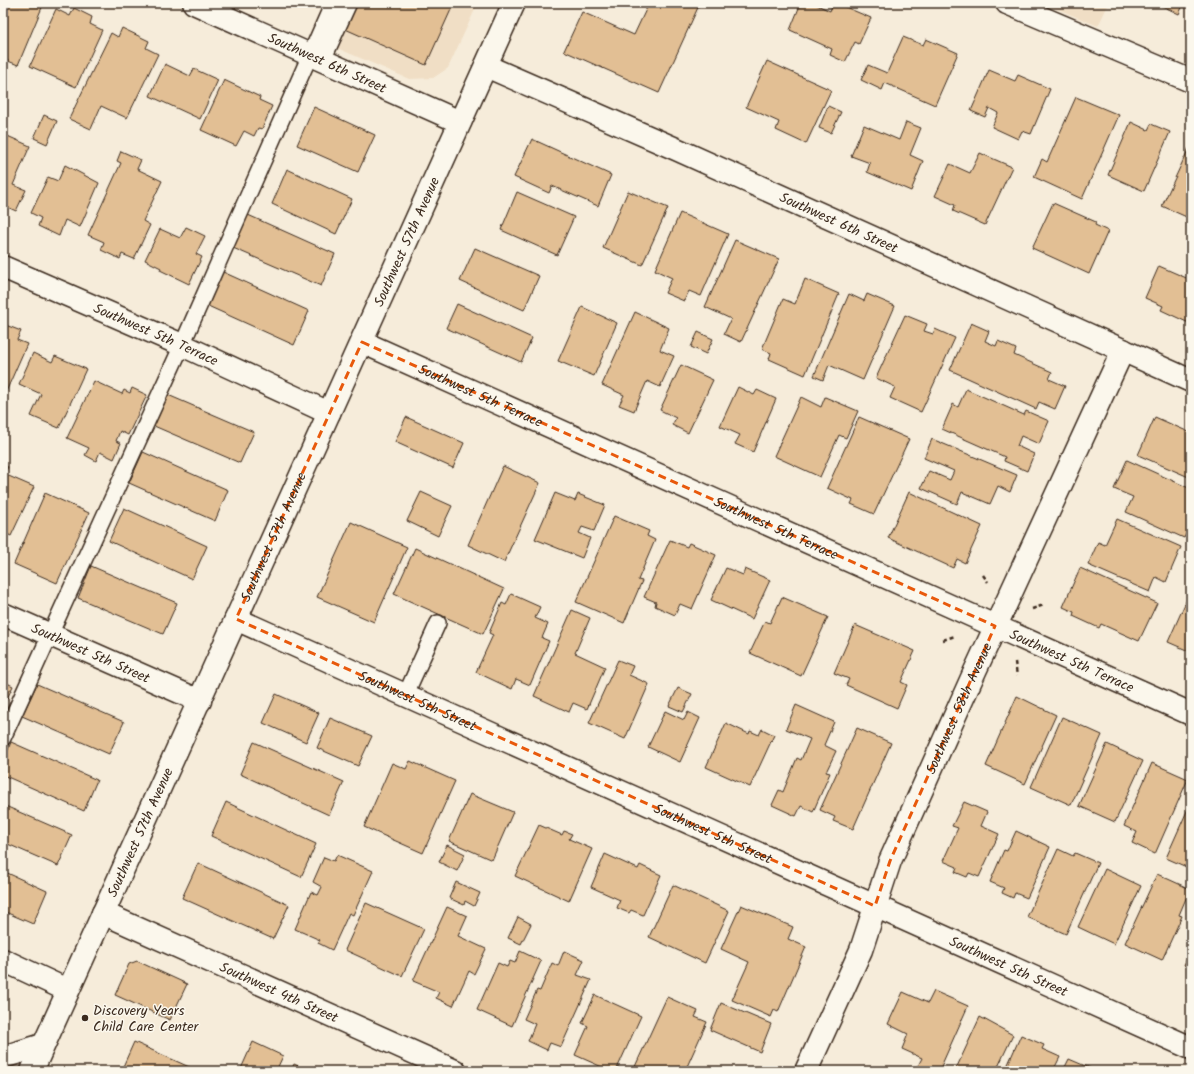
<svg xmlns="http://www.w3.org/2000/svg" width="1194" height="1074" font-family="Kalam,sans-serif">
<rect width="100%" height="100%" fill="#f6ecda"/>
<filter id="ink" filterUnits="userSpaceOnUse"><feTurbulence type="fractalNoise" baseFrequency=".025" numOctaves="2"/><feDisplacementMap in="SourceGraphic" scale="8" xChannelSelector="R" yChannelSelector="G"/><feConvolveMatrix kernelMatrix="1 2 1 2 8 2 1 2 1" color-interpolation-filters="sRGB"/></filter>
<g filter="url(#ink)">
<path fill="#f0dec5" d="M 341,3 L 478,3 L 448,68 L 433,78 L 409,79 L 323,42 Z
M 1043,3 L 1109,3 L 1098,26 Z"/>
<path fill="#e2bf94" stroke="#3b2a1e" d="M 3,3 L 38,3 L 43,5 L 18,65 L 3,59 Z
M 354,3 L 454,3 L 426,65 L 343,28 Z
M 649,3 L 700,3 L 659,93 L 564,51 L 582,12 L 634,35 Z
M 801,3 L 813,3 L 830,11 L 833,3 L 836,3 L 871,18 L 859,44 L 855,42 L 845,62 L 830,55 L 832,49 L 790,30 Z
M 1156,3 L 1184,3 L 1179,14 Z
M 74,8 L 92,17 L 90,24 L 102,30 L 76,87 L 30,66 L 56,9 L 70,16 Z
M 122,28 L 149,41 L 146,48 L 158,54 L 127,118 L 101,106 L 91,129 L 69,119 L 111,33 L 118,37 Z
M 903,37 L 923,45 L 926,39 L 958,53 L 935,105 L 885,83 L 882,90 L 861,80 L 868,65 L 887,73 Z
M 767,61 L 831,90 L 806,144 L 776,130 L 779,122 L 746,107 Z
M 165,64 L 190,76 L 194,69 L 218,80 L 200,119 L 150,96 Z
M 989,70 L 1015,81 L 1018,75 L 1050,89 L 1031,134 L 1022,131 L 1018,139 L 992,127 L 998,113 L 989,108 L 985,117 L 971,111 Z
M 224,80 L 260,97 L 259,100 L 272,106 L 262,129 L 258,128 L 254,136 L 244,131 L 236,146 L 201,130 Z
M 1076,97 L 1119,115 L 1082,199 L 1034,177 L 1042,159 L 1047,162 Z
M 828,106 L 841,112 L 831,133 L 819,128 Z
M 314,107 L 375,135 L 358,172 L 297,145 Z
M 44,115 L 57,121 L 47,144 L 34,138 Z
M 906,122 L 921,128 L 910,155 L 923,161 L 911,191 L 867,172 L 870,163 L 851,156 L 864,125 L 899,140 Z
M 1131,122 L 1148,130 L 1151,124 L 1170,132 L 1144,191 L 1108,175 Z
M 3,134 L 30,146 L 13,185 L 26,190 L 16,211 L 3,205 Z
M 532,139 L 611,175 L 598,206 L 552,186 L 549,193 L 514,177 Z
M 1189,148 L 1191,149 L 1191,219 L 1162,206 Z
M 121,151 L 141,160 L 137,169 L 162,181 L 143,221 L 150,225 L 134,259 L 122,254 L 120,259 L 101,250 L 104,242 L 88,235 L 121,163 L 117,161 Z
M 980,153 L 1012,167 L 985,225 L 953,211 L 955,205 L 935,196 L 950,164 L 970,173 Z
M 65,165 L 99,183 L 80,227 L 65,220 L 59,236 L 38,226 L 41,218 L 31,213 L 48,177 L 58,181 Z
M 287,169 L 352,199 L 336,234 L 272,204 Z
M 628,191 L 668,208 L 642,265 L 603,248 Z
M 517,192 L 574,217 L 557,255 L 501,230 Z
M 1053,203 L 1096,222 L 1095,225 L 1108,231 L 1089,274 L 1032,248 Z
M 680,213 L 728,234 L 701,296 L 689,291 L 684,301 L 665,293 L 672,278 L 655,270 Z
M 248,215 L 335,254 L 321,286 L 233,248 Z
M 186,227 L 205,236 L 196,254 L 202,257 L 189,284 L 160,270 L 161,268 L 145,260 L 160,229 L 180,238 Z
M 735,240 L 779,259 L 741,342 L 724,334 L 731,319 L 705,307 Z
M 475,248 L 539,276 L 524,310 L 460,281 Z
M 1159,266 L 1191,280 L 1191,324 L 1161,310 L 1163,306 L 1145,298 Z
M 223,272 L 309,311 L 294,345 L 208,306 Z
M 805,279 L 839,294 L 805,375 L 769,359 L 771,353 L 762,349 L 783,299 L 795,304 Z
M 849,294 L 864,301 L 867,294 L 895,306 L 863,380 L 829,365 L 823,380 L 814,376 Z
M 457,304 L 532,338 L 521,362 L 446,328 Z
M 582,307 L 617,323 L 594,376 L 558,361 Z
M 635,312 L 669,328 L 660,350 L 674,356 L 660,387 L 647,381 L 634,411 L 619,405 L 624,395 L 602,385 Z
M 905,315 L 927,324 L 924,331 L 933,334 L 935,329 L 955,338 L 921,412 L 890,398 L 895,387 L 876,378 Z
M 971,323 L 989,331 L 985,341 L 996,346 L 998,341 L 1016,349 L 1014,355 L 1052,372 L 1049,379 L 1065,386 L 1055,409 L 1039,402 L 1036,409 L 950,370 Z
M 3,324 L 21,331 L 17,340 L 27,344 L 5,394 L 3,393 Z
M 698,332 L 713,339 L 706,354 L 691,347 Z
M 33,353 L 52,362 L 55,356 L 86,369 L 59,428 L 31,416 L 41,394 L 19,384 Z
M 681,365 L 713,380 L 688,433 L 672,425 L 676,418 L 660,410 Z
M 94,381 L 122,394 L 124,390 L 130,393 L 132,388 L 147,395 L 128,435 L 120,431 L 116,441 L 121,443 L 114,459 L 100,452 L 96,461 L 85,455 L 89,448 L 67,438 Z
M 738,387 L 754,395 L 757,390 L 776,399 L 753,452 L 735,444 L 740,435 L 720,426 Z
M 966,389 L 1024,415 L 1026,411 L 1049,421 L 1039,444 L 1021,436 L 1017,446 L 1034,454 L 1027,471 L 1004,461 L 1005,457 L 942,429 L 953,404 L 958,407 Z
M 168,395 L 254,432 L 240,463 L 154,426 Z
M 801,397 L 821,407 L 825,397 L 858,411 L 846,438 L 839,435 L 820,477 L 774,456 Z
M 406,417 L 464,443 L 453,468 L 395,442 Z
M 859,417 L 909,439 L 874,514 L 851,504 L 853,500 L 827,488 Z
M 1155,417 L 1191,433 L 1191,478 L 1138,455 Z
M 932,439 L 1017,475 L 1010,492 L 998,486 L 990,504 L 962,492 L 957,504 L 921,488 L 929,471 L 950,480 L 954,471 L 924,458 Z
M 143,452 L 228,490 L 215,521 L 129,483 Z
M 1127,460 L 1191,489 L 1191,524 L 1184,538 L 1126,512 L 1133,497 L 1114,489 Z
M 3,465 L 8,467 L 4,474 L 34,487 L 11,536 L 3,532 Z
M 503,466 L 540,483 L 504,562 L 468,545 Z
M 421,492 L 452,506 L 438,536 L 407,521 Z
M 909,492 L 982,526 L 965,563 L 957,559 L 953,568 L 888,538 Z
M 45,493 L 89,513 L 57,583 L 14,564 Z
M 555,493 L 575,501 L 578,494 L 605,505 L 594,531 L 582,527 L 579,533 L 590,538 L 582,558 L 535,539 Z
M 124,508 L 207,546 L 192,579 L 109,541 Z
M 614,516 L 649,531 L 647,536 L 655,540 L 638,580 L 642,581 L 624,623 L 576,602 Z
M 1117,519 L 1181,547 L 1166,582 L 1156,577 L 1150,592 L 1088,565 L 1098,542 L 1105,545 Z
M 351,522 L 407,547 L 374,622 L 317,597 Z
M 670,540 L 687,547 L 689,543 L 716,555 L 692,609 L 680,604 L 675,615 L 655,606 L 656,602 L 644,597 Z
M 415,548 L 504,589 L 483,634 L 394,594 Z
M 91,566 L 177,603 L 163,634 L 78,598 Z
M 726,568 L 743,575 L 745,569 L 770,580 L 752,619 L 711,600 Z
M 1080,568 L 1157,603 L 1139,641 L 1101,624 L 1099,628 L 1073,616 L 1074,612 L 1063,607 Z
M 1191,590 L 1191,652 L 1168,642 Z
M 511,594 L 540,607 L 535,618 L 548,624 L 542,638 L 549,641 L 530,685 L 516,679 L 512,689 L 476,672 L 493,635 L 489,633 L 502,603 L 506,605 Z
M 782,597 L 828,617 L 801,676 L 750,653 L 765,621 L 770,623 Z
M 572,610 L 590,618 L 575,653 L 605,667 L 587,709 L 573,703 L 569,712 L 534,696 Z
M 855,625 L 915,651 L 901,682 L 907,685 L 897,708 L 846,685 L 849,679 L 834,673 Z
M 618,660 L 633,666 L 629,675 L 649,684 L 625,739 L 589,723 Z
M 3,681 L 13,686 L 3,707 Z
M 37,684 L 124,722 L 109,754 L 22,716 Z
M 678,688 L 692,694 L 683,712 L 669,706 Z
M 276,694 L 319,713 L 306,742 L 263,723 Z
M 1017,696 L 1056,715 L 1025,784 L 986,766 Z
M 796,705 L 834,722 L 824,745 L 836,751 L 826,772 L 830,773 L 813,812 L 801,806 L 796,816 L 772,805 L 779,790 L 783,792 L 797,758 L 801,760 L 810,739 L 786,729 Z
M 665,711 L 684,720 L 688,712 L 700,718 L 680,762 L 648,747 Z
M 1062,717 L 1102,735 L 1071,805 L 1031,787 Z
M 330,718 L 372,736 L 358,766 L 317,748 Z
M 726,723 L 749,734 L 750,731 L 759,735 L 762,729 L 774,735 L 750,787 L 706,767 Z
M 857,728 L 891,743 L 853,829 L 833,821 L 835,817 L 820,810 Z
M 11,742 L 97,780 L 84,811 L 3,775 L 3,762 Z
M 254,742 L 344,782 L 329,815 L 240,774 Z
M 1107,744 L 1143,761 L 1115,822 L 1079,806 Z
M 410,761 L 455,781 L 423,853 L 364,827 L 392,763 L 406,769 Z
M 1152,763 L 1188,779 L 1155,854 L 1132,843 L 1137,832 L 1124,826 Z
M 470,794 L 513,812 L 492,860 L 449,841 Z
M 226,802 L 316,844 L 301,877 L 211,836 Z
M 964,802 L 987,812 L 981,826 L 999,834 L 979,877 L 969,873 L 967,877 L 955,872 L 957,867 L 943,861 L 958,828 L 952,826 Z
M 1191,802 L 1191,869 L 1166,858 Z
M 3,805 L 72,835 L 58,866 L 3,842 Z
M 539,825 L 562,835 L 564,831 L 572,834 L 569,839 L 592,849 L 569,901 L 515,876 Z
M 1016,831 L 1050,847 L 1027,898 L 1015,893 L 1013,898 L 1002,893 L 1004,888 L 990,882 L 1004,850 L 1007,851 Z
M 447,845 L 465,854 L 457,871 L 439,862 Z
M 1058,849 L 1073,856 L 1075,853 L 1098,863 L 1066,934 L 1027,917 Z
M 605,854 L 638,869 L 640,865 L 661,875 L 643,915 L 631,910 L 629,913 L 617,908 L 620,900 L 591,887 Z
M 337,855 L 373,871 L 353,915 L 349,913 L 332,950 L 318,943 L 320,940 L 295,929 L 311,892 L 318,895 L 322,887 L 313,882 L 324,857 L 334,861 Z
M 198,863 L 289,905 L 273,939 L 182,898 Z
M 1105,869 L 1141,886 L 1114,944 L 1078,927 Z
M 3,871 L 47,891 L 33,924 L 3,911 Z
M 1157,874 L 1190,889 L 1179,915 L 1182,916 L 1162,960 L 1125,943 Z
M 456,882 L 480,893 L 474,906 L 465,901 L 464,905 L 449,898 Z
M 673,885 L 729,911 L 705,963 L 649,937 Z
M 366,903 L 424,929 L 402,976 L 345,950 Z
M 741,905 L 793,927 L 788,939 L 806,947 L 778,1012 L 774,1010 L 771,1017 L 732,1000 L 749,962 L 721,949 Z
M 447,907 L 467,916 L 458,936 L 486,949 L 474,974 L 469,971 L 453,1006 L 436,998 L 439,992 L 413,981 Z
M 518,917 L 531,924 L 521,944 L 508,938 Z
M 1191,949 L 1191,968 L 1184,965 Z
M 520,951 L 541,961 L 512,1026 L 477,1010 L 498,963 L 507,967 L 510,961 L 515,963 Z
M 564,951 L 584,960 L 577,975 L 591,980 L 561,1047 L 550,1043 L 547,1050 L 528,1041 L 535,1024 L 524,1019 L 537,990 L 540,991 L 552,963 L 558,966 Z
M 137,961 L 187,984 L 170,1020 L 115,995 L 129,964 Z
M 934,991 L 968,1006 L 939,1071 L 930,1071 L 918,1066 L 922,1058 L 902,1049 L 908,1034 L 888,1024 L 903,992 L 928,1003 Z
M 595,995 L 641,1016 L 616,1071 L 611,1071 L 575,1055 L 588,1026 L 582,1023 Z
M 667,997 L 698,1011 L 695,1017 L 707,1022 L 685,1071 L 633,1071 Z
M 721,1003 L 771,1024 L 760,1052 L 710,1030 Z
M 980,1017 L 1013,1035 L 996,1071 L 955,1071 Z
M 1021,1035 L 1044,1045 L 1042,1049 L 1060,1057 L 1053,1071 L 1005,1071 Z
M 134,1042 L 198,1071 L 121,1071 Z
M 253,1042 L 283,1056 L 276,1071 L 240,1071 Z
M 1069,1059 L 1097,1071 L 1063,1071 Z
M 294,1064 L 309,1071 L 291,1071 Z"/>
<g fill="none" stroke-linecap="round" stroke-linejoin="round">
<defs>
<path id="service" d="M 323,60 L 349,3
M 405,696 L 438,623
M 3,738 L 182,345 L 333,3"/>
<g id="minor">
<path id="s1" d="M 194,3 L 460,122"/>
<path d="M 1007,3 L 1191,81"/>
<path id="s2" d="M 486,66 L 676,149 L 1191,381"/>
<path id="s3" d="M 3,267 L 182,345 L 329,413"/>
<path id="s4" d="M 362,342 L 1191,714"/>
<path id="s5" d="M 3,614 L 200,701"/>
<path id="s6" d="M 236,619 L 1191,1048"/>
<path id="s7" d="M 103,913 L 455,1071"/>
<path d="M 3,960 L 67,990"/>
<path d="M 3,1057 L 43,1045"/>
<path id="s8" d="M 806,1071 L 861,950 L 890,861 L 975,671 L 1123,350"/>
</g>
<g id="secondary">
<path id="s9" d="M 32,1071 L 514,3"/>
</g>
</defs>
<use href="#service" stroke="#3b2a1e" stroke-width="18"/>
<use href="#minor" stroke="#3b2a1e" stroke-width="25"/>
<use href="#secondary" stroke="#3b2a1e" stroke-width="25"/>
<path stroke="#3b2a1e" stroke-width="2.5" stroke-dasharray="4 3" stroke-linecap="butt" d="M 983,575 L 988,582
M 1032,609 L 1044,605
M 943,640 L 955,636
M 1015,662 L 1017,676"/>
<use href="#service" stroke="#fbf7ec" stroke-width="15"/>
<use href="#minor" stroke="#fbf7ec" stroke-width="22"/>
<use href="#secondary" stroke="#fbf7ec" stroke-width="22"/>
</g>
</g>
<path fill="none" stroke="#e8590c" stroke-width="3" stroke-dasharray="8 5" stroke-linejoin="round" d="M 362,342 L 995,626 L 890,861 L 875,906 L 236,619 Z"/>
<circle fill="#3b2a1e" stroke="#fbf7ec" stroke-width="1.5" cx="85" cy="1018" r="4"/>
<g text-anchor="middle" stroke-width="3" stroke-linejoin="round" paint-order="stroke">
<g font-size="14" fill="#3b2a1e" stroke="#fbf7ec">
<text dy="5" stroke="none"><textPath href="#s1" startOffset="146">Southwest 6th Street</textPath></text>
<text dy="5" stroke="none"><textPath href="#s2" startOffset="386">Southwest 6th Street</textPath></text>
<text dy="5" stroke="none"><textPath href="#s9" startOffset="910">Southwest 57th Avenue</textPath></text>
<text dy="5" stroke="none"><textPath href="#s3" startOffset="167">Southwest 5th Terrace</textPath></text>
<text dy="5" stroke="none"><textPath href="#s4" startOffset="130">Southwest 5th Terrace</textPath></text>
<text dy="5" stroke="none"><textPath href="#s4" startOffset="454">Southwest 5th Terrace</textPath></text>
<text dy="5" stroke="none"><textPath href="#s9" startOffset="586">Southwest 57th Avenue</textPath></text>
<text dy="5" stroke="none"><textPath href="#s5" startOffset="96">Southwest 5th Street</textPath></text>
<text dy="5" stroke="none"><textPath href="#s4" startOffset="778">Southwest 5th Terrace</textPath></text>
<text dy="5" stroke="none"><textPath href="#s6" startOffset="199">Southwest 5th Street</textPath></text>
<text dy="5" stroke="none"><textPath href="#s8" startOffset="394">Southwest 58th Avenue</textPath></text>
<text dy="5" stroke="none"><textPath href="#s9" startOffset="262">Southwest 57th Avenue</textPath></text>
<text dy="5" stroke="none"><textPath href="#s6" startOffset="523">Southwest 5th Street</textPath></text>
<text dy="5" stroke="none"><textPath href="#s6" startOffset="847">Southwest 5th Street</textPath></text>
<text dy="5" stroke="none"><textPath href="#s7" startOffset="193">Southwest 4th Street</textPath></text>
</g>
<g font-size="14" fill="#3b2a1e" stroke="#fbf7ec" text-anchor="start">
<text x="93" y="1015">Discovery Years<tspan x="93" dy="16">Child Care Center</tspan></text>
</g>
</g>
<rect width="1194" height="1074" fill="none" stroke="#fbf7ec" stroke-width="16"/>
<rect x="8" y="8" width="1178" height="1058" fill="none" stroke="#3b2a1e" stroke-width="1.5" filter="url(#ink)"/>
</svg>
